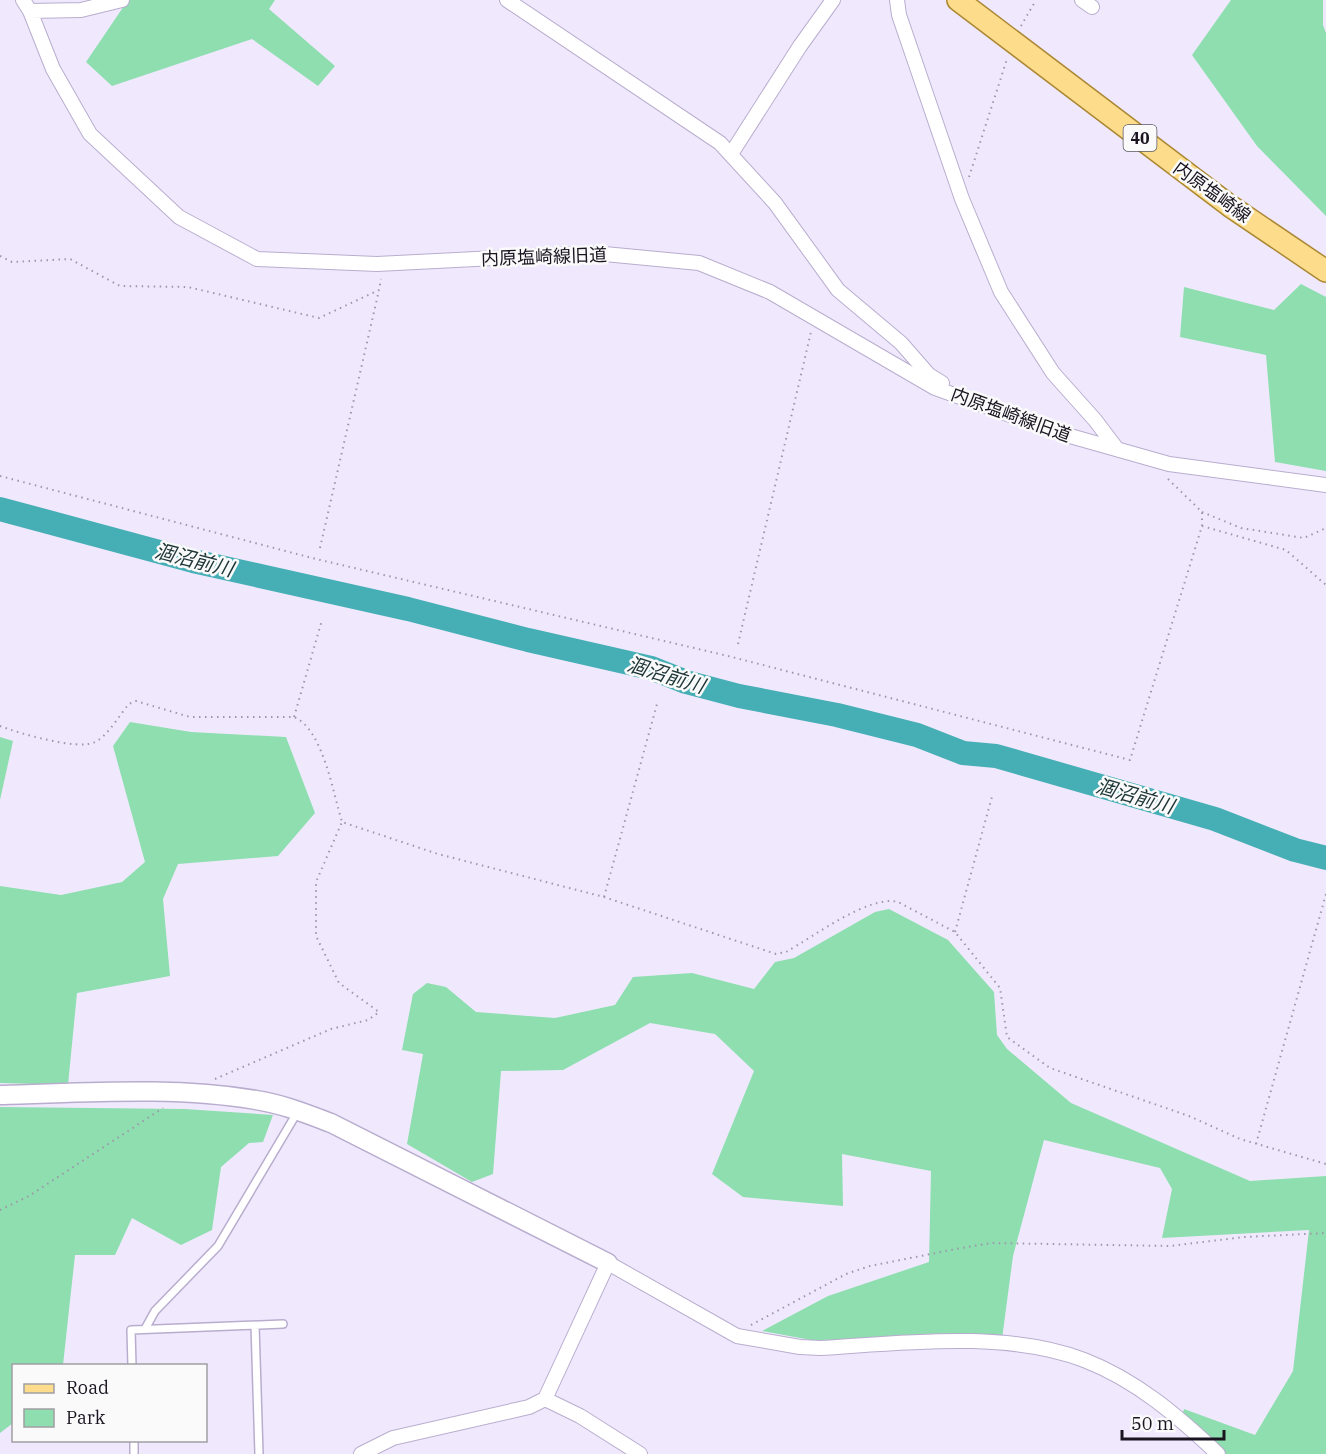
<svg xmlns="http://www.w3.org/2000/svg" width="1326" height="1454" font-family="'IBM Plex Serif','Noto Sans JP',serif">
<rect width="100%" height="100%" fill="#f0e9fe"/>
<path fill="#8edeaf" d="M 128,0 L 275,0 L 269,9 L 335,66 L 318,86 L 252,39 L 112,86 L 86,62 Z
M 1231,0 L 1323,0 L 1323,25 L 1326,33 L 1326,216 L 1257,146 L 1192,55 Z
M 1301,284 L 1326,297 L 1326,471 L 1275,462 L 1266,355 L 1180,337 L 1184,287 L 1274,310 Z
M 130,722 L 191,732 L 286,737 L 315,813 L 278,856 L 178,864 L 163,899 L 170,976 L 77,993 L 68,1085 L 0,1083 L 0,886 L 61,895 L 122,882 L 145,862 L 113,746 Z
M 0,737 L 13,741 L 0,800 Z
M 889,909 L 948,940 L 994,992 L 997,1035 L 1007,1049 L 1071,1103 L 1250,1181 L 1326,1176 L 1326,1454 L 1226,1454 L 1182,1415 L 1184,1409 L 1255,1435 L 1293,1371 L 1309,1230 L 1162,1238 L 1172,1189 L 1160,1168 L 1044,1140 L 1013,1256 L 1002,1339 L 811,1340 L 762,1331 L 828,1296 L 929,1262 L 931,1171 L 842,1154 L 843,1206 L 743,1197 L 712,1174 L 754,1071 L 715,1034 L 650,1023 L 563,1070 L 501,1071 L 493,1174 L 472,1182 L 407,1144 L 423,1054 L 402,1050 L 413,994 L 427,983 L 446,987 L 476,1012 L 555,1018 L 615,1005 L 633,977 L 692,973 L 754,989 L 775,962 L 794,958 L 875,912 Z
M 0,1107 L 185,1109 L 273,1115 L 263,1142 L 249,1143 L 221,1167 L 212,1230 L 181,1245 L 132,1218 L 115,1255 L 75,1255 L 63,1365 L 14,1366 L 13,1423 L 0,1433 Z"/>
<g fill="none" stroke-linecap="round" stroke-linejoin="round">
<path stroke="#46aeb5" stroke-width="24" d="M 0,509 L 193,561 L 408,609 L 528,640 L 651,668 L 686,682 L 739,696 L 837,715 L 917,735 L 963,753 L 996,756 L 1215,819 L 1295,850 L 1326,858"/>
<defs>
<path id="lane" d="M 255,1325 L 259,1454
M 145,1329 L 155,1311 L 218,1246 L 298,1111
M 132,1366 L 131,1330 L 283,1324
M 134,1440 L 134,1454"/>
<path id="street" d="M 23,0 L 30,11 L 53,69 L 90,134 L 179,217 L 257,259 L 377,264 L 594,253 L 699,263 L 770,292 L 935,388 L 1063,434 L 1169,464 L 1326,485
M 507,0 L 720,143 L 775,203 L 838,290 L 901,343 L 929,375 L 942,383
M 897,0 L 899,15 L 962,199 L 1001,292 L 1053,373 L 1095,420 L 1117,449
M 1082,0 L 1092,7
M 30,11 L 81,10 L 122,0
M 731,154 L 800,46 L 833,0
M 545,1399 L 580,1416 L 640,1454
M 361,1454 L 393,1438 L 529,1407 L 545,1399 L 608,1263 L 737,1336 L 800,1347 L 820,1348 C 902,1343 1006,1330 1084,1360 C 1136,1380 1178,1416 1218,1454"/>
<path id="secondary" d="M 0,1095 C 85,1093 172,1086 256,1100 C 282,1104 307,1114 331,1123 L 608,1263"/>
<path id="primary" d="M 958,0 L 1230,206 L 1326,271"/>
</defs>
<use href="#lane" stroke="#b9adce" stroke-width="10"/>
<use href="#street" stroke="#b9adce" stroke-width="16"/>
<use href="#secondary" stroke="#b9adce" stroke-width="21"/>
<use href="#primary" stroke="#ac8834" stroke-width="24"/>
<path stroke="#9d97a9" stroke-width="2" stroke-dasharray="1.5 4.5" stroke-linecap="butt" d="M 1021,26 L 1036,0
M 969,177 L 1007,59
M 0,256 L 12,262 L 70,259 L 120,286 L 188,287 L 319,318 L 379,290 L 381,279
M 0,476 L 316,559 L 728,656 L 1130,760 L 1202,526 L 1202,512 L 1167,478
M 1202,512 L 1241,528 L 1304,538 L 1326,528
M 1202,526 L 1286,550 L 1326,585
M 320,548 L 379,290
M 738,644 L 811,332
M 294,717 L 322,620
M 0,726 C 18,733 79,751 95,742 C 109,735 119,715 129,704 L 136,701 L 190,717 L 294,717 C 323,729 333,793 342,822 L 438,854 L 604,897 L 776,954 L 786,952 C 813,937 870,894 898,902 L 955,932 L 1000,988 L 1007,1037 L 1050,1068 L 1189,1116 L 1240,1139 L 1326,1164
M 604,897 L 657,704
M 955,932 L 993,793
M 215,1079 L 331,1029 L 368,1020 L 379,1012 L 339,983 L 316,936 L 316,882 L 342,822
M 1256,1144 L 1326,894
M 0,1210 L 29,1196 L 163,1108
M 751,1325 L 846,1274 L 870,1266 L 961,1248 L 991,1243 L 1170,1246 L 1244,1237 L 1326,1233"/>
<use href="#lane" stroke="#fff" stroke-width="7"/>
<use href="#street" stroke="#fff" stroke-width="14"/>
<use href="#secondary" stroke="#fff" stroke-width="18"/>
<use href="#primary" stroke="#fddd8c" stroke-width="21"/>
</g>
<g text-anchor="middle" stroke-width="5" stroke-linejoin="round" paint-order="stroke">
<rect fill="#fafafa" stroke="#5c5961" stroke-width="1.5" x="1123.5" y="125" width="33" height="26" rx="4.5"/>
<g font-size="16" font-weight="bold" fill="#191420">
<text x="1140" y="144">40</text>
</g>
<g font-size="18" fill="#191420" stroke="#fafafa">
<text transform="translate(1212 192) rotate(36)" y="6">内原塩崎線</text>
<text transform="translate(544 257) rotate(-2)" y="6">内原塩崎線旧道</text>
<text transform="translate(1011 415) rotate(20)" y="6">内原塩崎線旧道</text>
</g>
<g font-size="20" font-style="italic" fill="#1d3537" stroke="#fafafa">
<text transform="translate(194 560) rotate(14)" y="7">涸沼前川</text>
<text transform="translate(666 675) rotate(17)" y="7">涸沼前川</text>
<text transform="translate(1135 796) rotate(16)" y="7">涸沼前川</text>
</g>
</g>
<rect x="12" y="1364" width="195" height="78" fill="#fafafa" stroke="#a09ea3" stroke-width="1.5"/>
<rect x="24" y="1384" width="30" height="9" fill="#fddd8c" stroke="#a09ea3" stroke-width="1.5"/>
<text x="66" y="1394" font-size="18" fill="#191420">Road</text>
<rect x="24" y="1409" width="30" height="18" fill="#8edeaf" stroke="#a09ea3" stroke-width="1.5"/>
<text x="66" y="1424" font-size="18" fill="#191420">Park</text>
<path d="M1122 1430v9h102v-9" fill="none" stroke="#191420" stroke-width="3"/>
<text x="1131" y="1430" font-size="18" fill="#191420" stroke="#fafafa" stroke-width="4.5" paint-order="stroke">50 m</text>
</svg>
